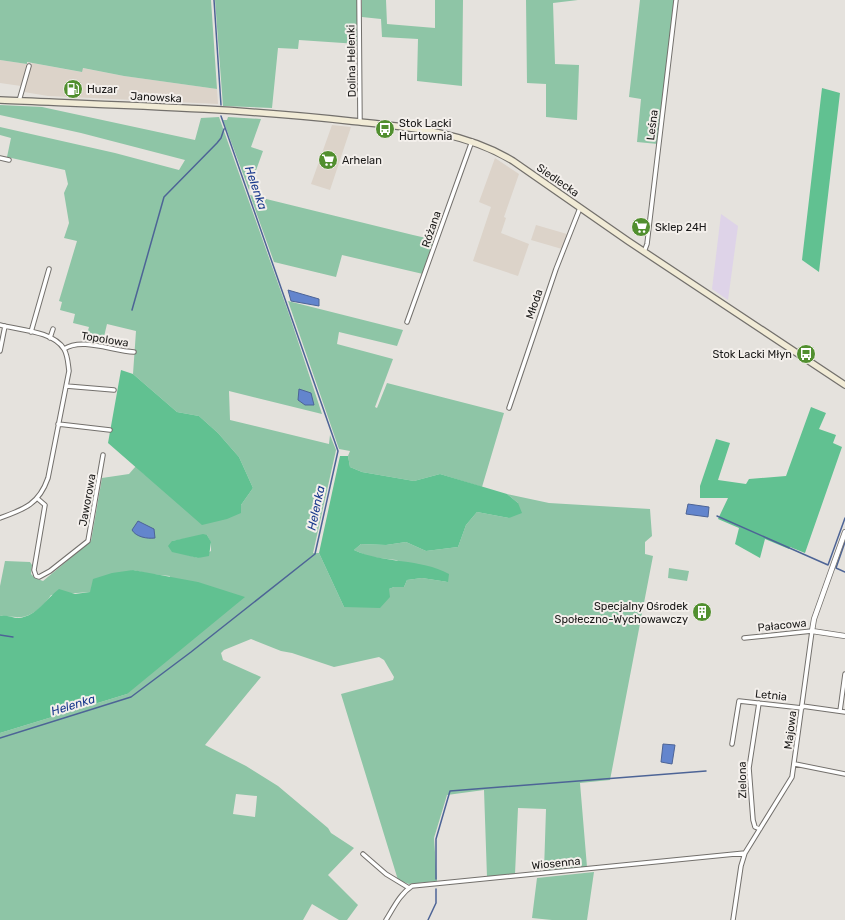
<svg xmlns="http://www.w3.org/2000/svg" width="845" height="920" font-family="Rubik,sans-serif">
<rect width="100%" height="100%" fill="#e5e2dd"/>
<path fill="#dcd3c9" d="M 0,60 L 27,64 L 21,86 L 0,83 Z
M 32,63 L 81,72 L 82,68 L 124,76 L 217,89 L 218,104 L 48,96 L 24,92 Z
M 332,125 L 351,127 L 330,190 L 311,184 Z
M 495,158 L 519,174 L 504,217 L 506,218 L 501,233 L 529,244 L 518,276 L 473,261 L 491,207 L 479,202 Z
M 536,225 L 567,234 L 562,249 L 531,240 Z"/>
<path fill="#ded3e8" d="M 721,214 L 738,226 L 728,300 L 712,289 Z"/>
<path fill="#8ec5a6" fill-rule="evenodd" d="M 0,0 L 211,0 L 217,89 L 124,76 L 83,68 L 82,72 L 27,62 L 27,64 L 0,60 Z
M 215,0 L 357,0 L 358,44 L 299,40 L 298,49 L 278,48 L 272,108 L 223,106 Z
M 362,0 L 386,0 L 387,24 L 435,28 L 435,0 L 463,0 L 462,86 L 417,81 L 418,39 L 382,37 L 381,19 L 362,17 Z
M 526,0 L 578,0 L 553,3 L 555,64 L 579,65 L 577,120 L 546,117 L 546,84 L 527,83 Z
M 640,0 L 675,0 L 658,144 L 637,142 L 641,99 L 629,97 Z
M 0,105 L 42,107 L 195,140 L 201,118 L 219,117 L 290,317 L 322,414 L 229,391 L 230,420 L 329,444 L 330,435 L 336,450 L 313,553 L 319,553 L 344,607 L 394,587 L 404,587 L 407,580 L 422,578 L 448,582 L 396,560 L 370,557 L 354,550 L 361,544 L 386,545 L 406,542 L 426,551 L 458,547 L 466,525 L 477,512 L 509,518 L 518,503 L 507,494 L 549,503 L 650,509 L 652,536 L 645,542 L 645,554 L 653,556 L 610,780 L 580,783 L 587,867 L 544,871 L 546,809 L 518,808 L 515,874 L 487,877 L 484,790 L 447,795 L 434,838 L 437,881 L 409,884 L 398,880 L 341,694 L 393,680 L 394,677 L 384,660 L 379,657 L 334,667 L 292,653 L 281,651 L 251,639 L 224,650 L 221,653 L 223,660 L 261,677 L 205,745 L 246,766 L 278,786 L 328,828 L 331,833 L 354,848 L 328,875 L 358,905 L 347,920 L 339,920 L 312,904 L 303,920 L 0,920 L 0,733 L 127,694 L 170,576 L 150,574 L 133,570 L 90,592 L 51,595 C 44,606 30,619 16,617 C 11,617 5,615 0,616 L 0,586 L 5,561 L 30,562 L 32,565 L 31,574 L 35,578 L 43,581 L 91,541 L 102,478 L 129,474 L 136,466 L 144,474 L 241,505 L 253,488 L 239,457 L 218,433 L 199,416 L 177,412 L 133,374 L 136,331 L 107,324 L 102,345 L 85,341 L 89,327 L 73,323 L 75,314 L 60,310 L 62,302 L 59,301 L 77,241 L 64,238 L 69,223 L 64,193 L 68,184 L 65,170 L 7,157 L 11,138 L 0,135 L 0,127 L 115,153 L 179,170 L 185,160 L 81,133 L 0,115 ZM 207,535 L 211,543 L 211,551 L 198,558 L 185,554 L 172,541 ZM 236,794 L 257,796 L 255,817 L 233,814 Z
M 228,117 L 261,119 L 251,147 L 263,151 L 249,190 L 223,120 L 227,120 Z
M 250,195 L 413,235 L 435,240 L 423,274 L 342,255 L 336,277 L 274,262 Z
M 288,301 L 403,330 L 397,346 L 339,332 L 337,344 L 393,359 L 375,407 L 377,408 L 387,383 L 504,413 L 482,487 L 440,474 L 414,481 L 362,472 L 350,467 L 348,456 L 350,451 L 339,449 Z
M 669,568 L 689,571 L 687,581 L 668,578 Z
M 594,872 L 587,920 L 552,920 L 532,918 L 537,878 Z"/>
<path fill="#61c191" d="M 822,88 L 840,93 L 819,272 L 802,260 Z
M 121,370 L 133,374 L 177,412 L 199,416 L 218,433 L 239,457 L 253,488 L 241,505 L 241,513 L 227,519 L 202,525 L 108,443 Z
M 811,407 L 826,413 L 819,429 L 836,435 L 833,443 L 842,447 L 805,553 L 790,547 L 789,549 L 765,539 L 760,558 L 735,544 L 739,528 L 718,519 L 728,498 L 700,498 L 700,486 L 716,439 L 730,443 L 718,480 L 746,484 L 749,479 L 786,476 Z
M 340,456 L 348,456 L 350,467 L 362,472 L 414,481 L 440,474 L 507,494 L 518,503 L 522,513 L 509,518 L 477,512 L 466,525 L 458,547 L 426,551 L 406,542 L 386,545 L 361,544 L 354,550 C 384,564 420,558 449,574 L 448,582 L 422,578 L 407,580 L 404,587 L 394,587 L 389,589 L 390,597 L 380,608 L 344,607 L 319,553 Z
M 203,534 L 207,535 L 211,542 L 209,556 L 198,558 L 172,552 L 168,546 L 172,541 Z
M 133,570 L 198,582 L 245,597 L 127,694 L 0,733 L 0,616 C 6,614 12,618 19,618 C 37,616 46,599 59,589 L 75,594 L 90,592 L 93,579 L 112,573 Z"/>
<path fill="#6385cd" stroke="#4d6496" d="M 288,290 L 319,299 L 319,306 L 291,301 Z
M 299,389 L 311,393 L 314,405 L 305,405 L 298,400 Z
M 688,504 L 709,507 L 708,517 L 686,514 Z
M 138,521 L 154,529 L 155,538 C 147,539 136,537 132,530 Z
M 663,744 L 675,745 L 672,764 L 661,762 Z"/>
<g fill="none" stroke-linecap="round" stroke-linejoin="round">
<path stroke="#4d6496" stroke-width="1.5" d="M 214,0 L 221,105
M 132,310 L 164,197 L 217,143 L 221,138 L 224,129
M 717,516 L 828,565 L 845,518
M 845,542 L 836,568 L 845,572
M 0,635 L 13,637
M 0,738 L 131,697 L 191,652 L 315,554 L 338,451 L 221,116
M 436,879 L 436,839 L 450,791 L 706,771
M 428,920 L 436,903 L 436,889"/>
<defs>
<path id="minor" d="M 359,0 L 360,122
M 19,101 L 29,66
M 0,158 L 9,160
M 644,252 L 647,244 L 676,0
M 407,322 L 472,141
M 0,325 C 19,330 53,331 64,349 C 68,356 68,364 69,371 L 48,478 C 39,504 25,509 0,518
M 31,332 L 49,269
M 50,338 L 53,329
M 64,349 C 82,337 112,351 134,352
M 0,351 L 5,326
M 66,386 L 114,390
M 509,408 L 556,269 L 580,208
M 58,424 L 110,430
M 38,499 L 45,505 L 34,570 L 36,576 L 39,577 L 50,571 L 88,541 L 103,455
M 759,703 L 749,768 L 753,820 L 755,827 L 760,829
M 802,706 L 845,712
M 840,711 L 845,674
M 732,744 L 739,701 L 802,708
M 795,764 L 845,774
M 363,854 L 386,874 L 409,888
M 386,920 C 394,907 400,894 412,886 L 745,853
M 733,920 L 741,866 L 745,853 L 792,777 L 812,631 L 744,638"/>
<path id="tertiary" d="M 845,532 L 814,619 L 812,631 L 845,636"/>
<path id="secondary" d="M 0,100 C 117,105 234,108 350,121 C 407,127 464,131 513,161 L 628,241 L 845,385"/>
</defs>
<use href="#minor" stroke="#73706c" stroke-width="5.5"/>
<use href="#tertiary" stroke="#73706c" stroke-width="6"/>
<use href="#secondary" stroke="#73706c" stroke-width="8"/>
<use href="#minor" stroke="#fff" stroke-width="3.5"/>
<use href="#tertiary" stroke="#fff" stroke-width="4.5"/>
<use href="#secondary" stroke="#f1ebd6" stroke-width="5.5"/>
</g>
<defs>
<symbol id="fuel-disc" viewBox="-11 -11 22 22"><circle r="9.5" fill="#518f2f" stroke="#f3efeb"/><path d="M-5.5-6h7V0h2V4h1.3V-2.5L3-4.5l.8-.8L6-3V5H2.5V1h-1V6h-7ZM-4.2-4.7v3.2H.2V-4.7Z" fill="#fff"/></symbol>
<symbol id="bus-disc" viewBox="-11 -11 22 22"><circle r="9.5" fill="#518f2f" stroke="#f3efeb"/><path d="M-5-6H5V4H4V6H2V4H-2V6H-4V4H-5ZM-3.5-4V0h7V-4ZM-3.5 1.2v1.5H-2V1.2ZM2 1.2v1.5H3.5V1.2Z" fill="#fff"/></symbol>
<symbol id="supermarket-disc" viewBox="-11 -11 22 22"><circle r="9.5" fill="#518f2f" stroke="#f3efeb"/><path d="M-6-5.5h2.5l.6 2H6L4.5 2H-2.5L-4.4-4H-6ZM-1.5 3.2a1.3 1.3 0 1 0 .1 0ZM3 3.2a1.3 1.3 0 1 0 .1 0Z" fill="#fff"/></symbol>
<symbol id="building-disc" viewBox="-11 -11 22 22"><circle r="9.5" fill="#518f2f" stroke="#f3efeb"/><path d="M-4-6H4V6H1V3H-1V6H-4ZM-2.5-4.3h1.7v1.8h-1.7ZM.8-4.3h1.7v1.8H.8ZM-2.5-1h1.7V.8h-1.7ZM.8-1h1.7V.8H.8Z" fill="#fff"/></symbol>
</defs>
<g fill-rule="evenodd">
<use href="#fuel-disc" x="62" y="78" width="22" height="22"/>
<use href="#bus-disc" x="374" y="118" width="22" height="22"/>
<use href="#supermarket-disc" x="317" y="149" width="22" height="22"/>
<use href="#supermarket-disc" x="630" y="216" width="22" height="22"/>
<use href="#bus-disc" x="795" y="343" width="22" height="22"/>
<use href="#building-disc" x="691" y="601" width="22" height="22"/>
</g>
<g text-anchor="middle" stroke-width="4" stroke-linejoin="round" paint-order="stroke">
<g font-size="11" fill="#191817" stroke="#f3efeb">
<text transform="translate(351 61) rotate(-91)" y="4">Dolina Helenki</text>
<text transform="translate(156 97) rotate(3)" y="4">Janowska</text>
<text transform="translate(652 125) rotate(-83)" y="4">Leśna</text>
<text transform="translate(558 180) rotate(35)" y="4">Siedlecka</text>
<text transform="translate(431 229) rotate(-71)" y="4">Różana</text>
<text transform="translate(534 304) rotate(-71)" y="4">Młoda</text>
<text transform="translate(105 339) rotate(9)" y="4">Topolowa</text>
<text transform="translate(87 500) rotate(-80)" y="4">Jaworowa</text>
<text transform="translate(782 625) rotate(-6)" y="4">Pałacowa</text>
<text transform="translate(771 695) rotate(6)" y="4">Letnia</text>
<text transform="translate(790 730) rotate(-83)" y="4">Majowa</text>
<text transform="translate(742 780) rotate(-91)" y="4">Zielona</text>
<text transform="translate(556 863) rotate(-6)" y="4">Wiosenna</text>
</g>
<g font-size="11" fill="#191817" stroke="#f3efeb" text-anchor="start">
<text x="87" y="93">Huzar</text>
<text x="399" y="127">Stok Lacki<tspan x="399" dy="13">Hurtownia</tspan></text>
<text x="342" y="164">Arhelan</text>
<text x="655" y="231">Sklep 24H</text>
<text x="792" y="358" text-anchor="end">Stok Lacki Młyn</text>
<text x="688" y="610" text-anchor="end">Specjalny Ośrodek<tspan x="688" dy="13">Społeczno-Wychowawczy</tspan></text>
</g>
<g font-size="12" font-style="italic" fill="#18388d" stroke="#f3efeb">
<text transform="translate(256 188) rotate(71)" y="4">Helenka</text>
<text transform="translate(316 508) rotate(-78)" y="4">Helenka</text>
<text transform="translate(73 705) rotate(-17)" y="4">Helenka</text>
</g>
</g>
</svg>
